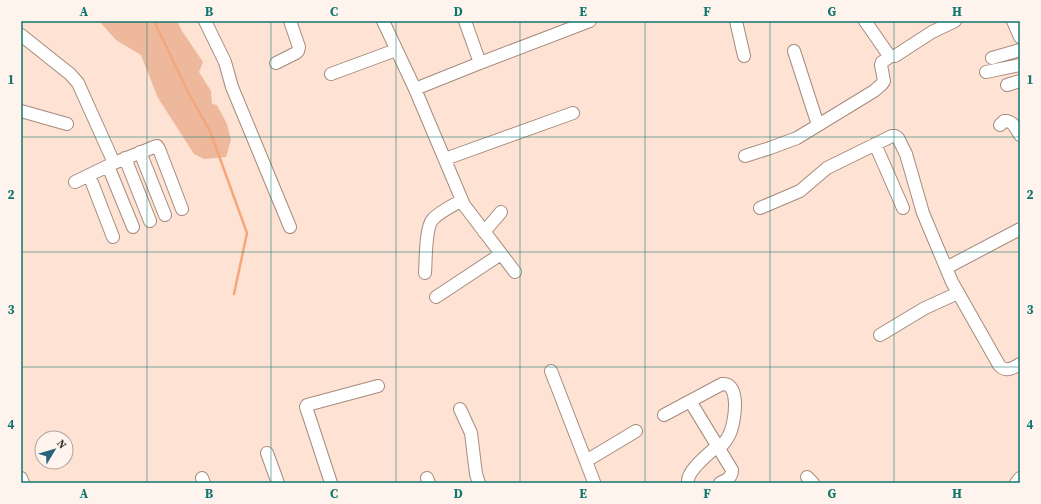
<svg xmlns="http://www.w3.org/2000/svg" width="1041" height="504" font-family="'Source Serif 4',serif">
<rect width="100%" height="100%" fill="#fee2d3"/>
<path fill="#edb89b" d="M 99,21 L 177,21 L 182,31 L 203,62 L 199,72 L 211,91 L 212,104 L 217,105 L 227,124 L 231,140 L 226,157 L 204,159 L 194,154 L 158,98 L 141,55 L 116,40 Z"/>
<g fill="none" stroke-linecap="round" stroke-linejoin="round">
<path stroke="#f5a77c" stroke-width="2.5" d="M 154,21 L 189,94 L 210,131 L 247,233 L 234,294"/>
<defs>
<path id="minor" d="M 205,21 L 225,62 L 232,87 L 290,227
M 383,21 L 415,89 L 464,205 L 515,272
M 465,21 L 480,63
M 736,21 L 744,56
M 865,21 L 888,54 L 891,56 L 895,56 L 932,32 L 955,21
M 1013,21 L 1020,37
M 21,35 L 70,74 L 78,83 L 114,163
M 794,51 L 818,125
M 992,58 L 1020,50
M 276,63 L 296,53 L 298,51 L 299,47 L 290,21
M 986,72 L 1020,65
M 331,74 L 396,50
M 1007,85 L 1020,81
M 415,89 L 480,63 L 590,21
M 21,111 L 67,124
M 1000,125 L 1004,121 C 1013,120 1016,129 1020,135
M 875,144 L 903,208
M 140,152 L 165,215
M 745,156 L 770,148 L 797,138 L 874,91 L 882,84 L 884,81 L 881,65 L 882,62 L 891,56
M 125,158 L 150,221
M 445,159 L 573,113
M 108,166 L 133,227
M 89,175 L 113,237
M 75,182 L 114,163 L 154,147 L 157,146 L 159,149 L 182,209
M 760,208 L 800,191 L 827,168 L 892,136 L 895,136 L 898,138 L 906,154 L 923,213 L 952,282 L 999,365 C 1006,373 1013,368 1020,364
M 484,232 L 501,212
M 946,268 L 1020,229
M 425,273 C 426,261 425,227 433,219 C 439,212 454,205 462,200
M 436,297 L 501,254
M 880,335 L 925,308 L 958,293
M 551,371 L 594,482
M 690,401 L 732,470 C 732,478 726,480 720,483
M 460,409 L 471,433 L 476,474 L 479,483
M 664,415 L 722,384 C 741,382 735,422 730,433 C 728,439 723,444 719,449
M 267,453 L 278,483
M 586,461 L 636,431
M 807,477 L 813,483
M 21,478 L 23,483
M 202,478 L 204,483
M 427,478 L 429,483
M 331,483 L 309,416 L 306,407 L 307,405 L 378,386
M 688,483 C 686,471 709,454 717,446
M 1016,483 L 1020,478"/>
</defs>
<use href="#minor" stroke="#a58b7e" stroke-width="14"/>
<use href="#minor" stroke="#fff" stroke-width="12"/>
</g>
<path fill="none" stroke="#0f766e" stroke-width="1" stroke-opacity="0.55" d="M 147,21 L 147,483M 271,21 L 271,483M 396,21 L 396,483M 520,21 L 520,483M 645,21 L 645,483M 770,21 L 770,483M 894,21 L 894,483M 21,137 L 1020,137M 21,252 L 1020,252M 21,367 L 1020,367"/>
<rect width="1041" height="504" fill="none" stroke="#fef3ed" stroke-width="44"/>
<g transform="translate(54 450) rotate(52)"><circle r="19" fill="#fef3ed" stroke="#afa49e"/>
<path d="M0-3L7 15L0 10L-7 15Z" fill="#29627c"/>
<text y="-6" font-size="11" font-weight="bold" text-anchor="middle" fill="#382d28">N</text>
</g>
<rect x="22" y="22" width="997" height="460" fill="none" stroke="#0f766e" stroke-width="1.5"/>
<g font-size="13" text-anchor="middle" font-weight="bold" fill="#0f766e">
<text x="84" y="16">A</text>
<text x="209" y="16">B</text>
<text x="334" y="16">C</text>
<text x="458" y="16">D</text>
<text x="583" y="16">E</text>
<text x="707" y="16">F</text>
<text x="832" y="16">G</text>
<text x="957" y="16">H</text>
<text x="11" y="84">1</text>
<text x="1030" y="84">1</text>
<text x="11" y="199">2</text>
<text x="1030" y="199">2</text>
<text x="11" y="314">3</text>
<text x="1030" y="314">3</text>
<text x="11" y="429">4</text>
<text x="1030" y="429">4</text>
<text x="84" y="498">A</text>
<text x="209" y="498">B</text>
<text x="334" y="498">C</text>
<text x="458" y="498">D</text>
<text x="583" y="498">E</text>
<text x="707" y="498">F</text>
<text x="832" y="498">G</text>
<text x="957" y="498">H</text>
</g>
</svg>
